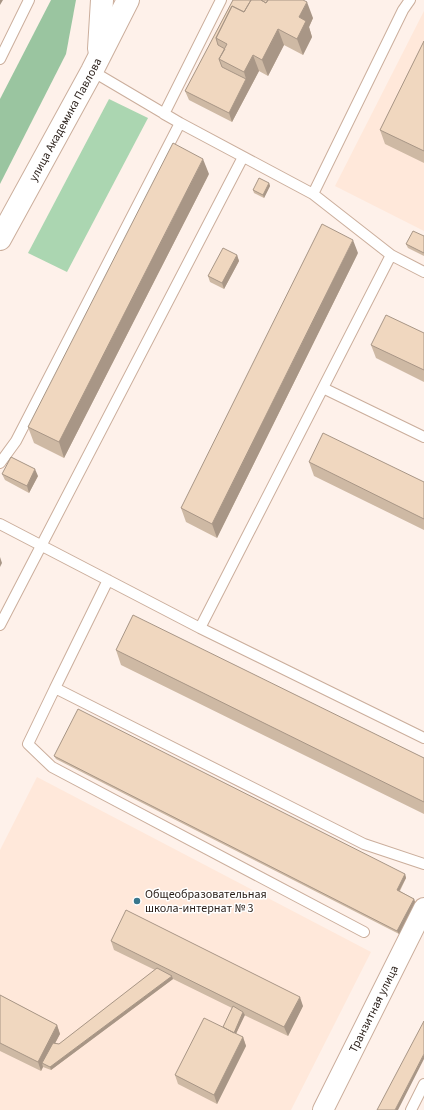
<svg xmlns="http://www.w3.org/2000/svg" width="424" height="1110" font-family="'Source Sans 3',sans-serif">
<rect width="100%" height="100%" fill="#fef1ea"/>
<path fill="#ffe8da" d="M 424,11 L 424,231 L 335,186 Z
M 37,777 L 371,952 L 291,1110 L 0,1110 L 0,850 Z"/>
<path fill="#abd6b1" d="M 109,99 L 148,118 L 67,272 L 28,253 Z"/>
<path fill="#9ac5a0" d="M 51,0 L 76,0 L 66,54 L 0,184 L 0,99 Z"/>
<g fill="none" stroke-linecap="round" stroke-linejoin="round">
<defs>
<path id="lane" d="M 0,59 L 29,0
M 92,71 L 180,123 L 313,194 L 403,10 L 410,0
M 313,194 L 391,255 L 424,272
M 323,388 L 424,437
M 0,463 L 16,441 L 180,123 L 164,114 L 221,0
M 0,524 L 200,628 L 424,738
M 108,580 L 55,688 L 364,844 L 424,864
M 0,625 L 243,157
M 200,628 L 391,255
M 55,688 L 28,744 L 52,767 L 364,932
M 411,1110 L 424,1084"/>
<g id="street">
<path id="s1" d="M 323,1110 L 424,908"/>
</g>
<g id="secondary">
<path d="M 99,49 L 102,0"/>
<path id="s2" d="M 0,239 L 92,71 L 128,0"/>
</g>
</defs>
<use href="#lane" stroke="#cbae9c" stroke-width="12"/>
<use href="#street" stroke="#cbae9c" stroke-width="22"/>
<use href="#secondary" stroke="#cbae9c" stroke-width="24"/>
<use href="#lane" stroke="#fff" stroke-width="10"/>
<use href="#street" stroke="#fff" stroke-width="20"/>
<use href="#secondary" stroke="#fff" stroke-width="22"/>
</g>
<path fill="#ceb9a4" d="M 233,0 L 313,18 L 309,27 L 312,37 L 303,55 L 284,45 L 268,76 L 259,71 L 232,122 L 189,100 L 185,91 Z
M 424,41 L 424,163 L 385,144 L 380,130 Z
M 209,174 L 64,458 L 34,443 L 28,427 Z
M 269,183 L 270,186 L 264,198 L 254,193 L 253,190 Z
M 424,236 L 424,256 L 408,248 L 406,244 Z
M 358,253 L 217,538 L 186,522 L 181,508 Z
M 237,255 L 239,261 L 224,289 L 210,282 L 208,276 Z
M 424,333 L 424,382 L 376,358 L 371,345 Z
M 309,462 L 424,482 L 424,530 L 314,476 Z
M 2,474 L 38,476 L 29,493 L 5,480 Z
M 116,650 L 424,758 L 424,814 L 121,665 Z
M 54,756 L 405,874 L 406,878 L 400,891 L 414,899 L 415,902 L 399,934 L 56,759 Z
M 111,941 L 303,1006 L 288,1036 L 244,1015 L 236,1034 L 243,1037 L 246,1046 L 217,1104 L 178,1084 L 175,1075 L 223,1027 L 232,1008 L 173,979 L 51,1070 L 43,1067 L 41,1071 L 0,1051 L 0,995 L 57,1025 L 60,1034 L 55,1043 L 59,1044 L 155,970 L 114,950 Z"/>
<path fill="#a89686" d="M 0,0 L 3,0 L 0,5 Z
M 307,2 L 313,18 L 309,27 L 312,37 L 303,55 L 297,39 L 299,17 Z
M 278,29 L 284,45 L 268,76 L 262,60 Z
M 253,55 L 259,71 L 232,122 L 229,113 L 246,79 L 244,72 Z
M 203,159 L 209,174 L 64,458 L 59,442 Z
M 269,183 L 270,186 L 264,198 L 263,195 Z
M 353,240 L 358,253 L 217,538 L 212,524 Z
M 237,255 L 239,261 L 224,289 L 222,283 Z
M 35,469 L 38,476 L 29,493 L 27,486 Z
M 0,557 L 2,563 L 0,567 Z
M 405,874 L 406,878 L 398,893 L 397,890 Z
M 414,899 L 415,902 L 399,934 L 397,931 Z
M 172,976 L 173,979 L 51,1070 L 50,1067 Z
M 300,997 L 303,1006 L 288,1036 L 284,1027 Z
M 243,1012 L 245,1015 L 233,1040 L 232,1037 Z
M 57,1025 L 60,1034 L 44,1064 L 42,1063 L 43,1067 L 41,1071 L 38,1062 Z
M 243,1037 L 246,1046 L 217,1104 L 214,1095 Z
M 424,1054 L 424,1059 L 398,1110 L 395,1110 Z"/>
<path fill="#f0d7bf" stroke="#a89686" d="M 233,0 L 251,0 L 244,12 L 232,6 L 216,38 L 218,45 L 225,49 L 219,59 L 222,67 L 246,79 L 229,113 L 185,91 Z
M 251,0 L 261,0 L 266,3 L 268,0 L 303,0 L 307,2 L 299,17 L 306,21 L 297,39 L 278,29 L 262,60 L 253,55 L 244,72 L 219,59 L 227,44 L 216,38 L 232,6 L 244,12 Z
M 261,0 L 268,0 L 266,3 Z
M 424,41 L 424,151 L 380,130 Z
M 173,143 L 203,159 L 59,442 L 28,427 Z
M 259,178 L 269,183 L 263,195 L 253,190 Z
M 322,224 L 353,240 L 212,524 L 181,508 Z
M 413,231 L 424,236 L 424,253 L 406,244 Z
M 223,248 L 237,255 L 222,283 L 208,276 Z
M 386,315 L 424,333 L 424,370 L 371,345 Z
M 323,433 L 424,482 L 424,519 L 309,462 Z
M 11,457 L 35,469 L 27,486 L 2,474 Z
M 133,615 L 424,758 L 424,802 L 116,650 Z
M 78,709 L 405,874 L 397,890 L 414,899 L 397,931 L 54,756 Z
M 126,910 L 300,997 L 284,1027 L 111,941 Z
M 157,968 L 172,976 L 50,1067 L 42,1063 L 53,1043 L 59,1044 Z
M 0,995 L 57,1025 L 38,1062 L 0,1043 Z
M 233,1006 L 243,1012 L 234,1033 L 223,1027 Z
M 204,1018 L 243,1037 L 214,1095 L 175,1075 Z
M 424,1021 L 424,1054 L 395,1110 L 377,1110 Z"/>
<circle fill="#39778d" stroke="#fff" stroke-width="1.5" cx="137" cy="901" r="4"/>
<g text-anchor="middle" stroke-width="3" stroke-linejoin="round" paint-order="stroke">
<g font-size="12" fill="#271c16" stroke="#fff">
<text dy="4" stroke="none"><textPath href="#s2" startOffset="136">улица Академика Павлова</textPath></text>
<text dy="4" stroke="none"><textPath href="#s1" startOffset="113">Транзитная улица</textPath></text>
</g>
<g font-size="12" fill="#271c16" stroke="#fff" text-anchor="start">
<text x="145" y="898">Общеобразовательная<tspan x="145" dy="14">школа-интернат № 3</tspan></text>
</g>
</g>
</svg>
